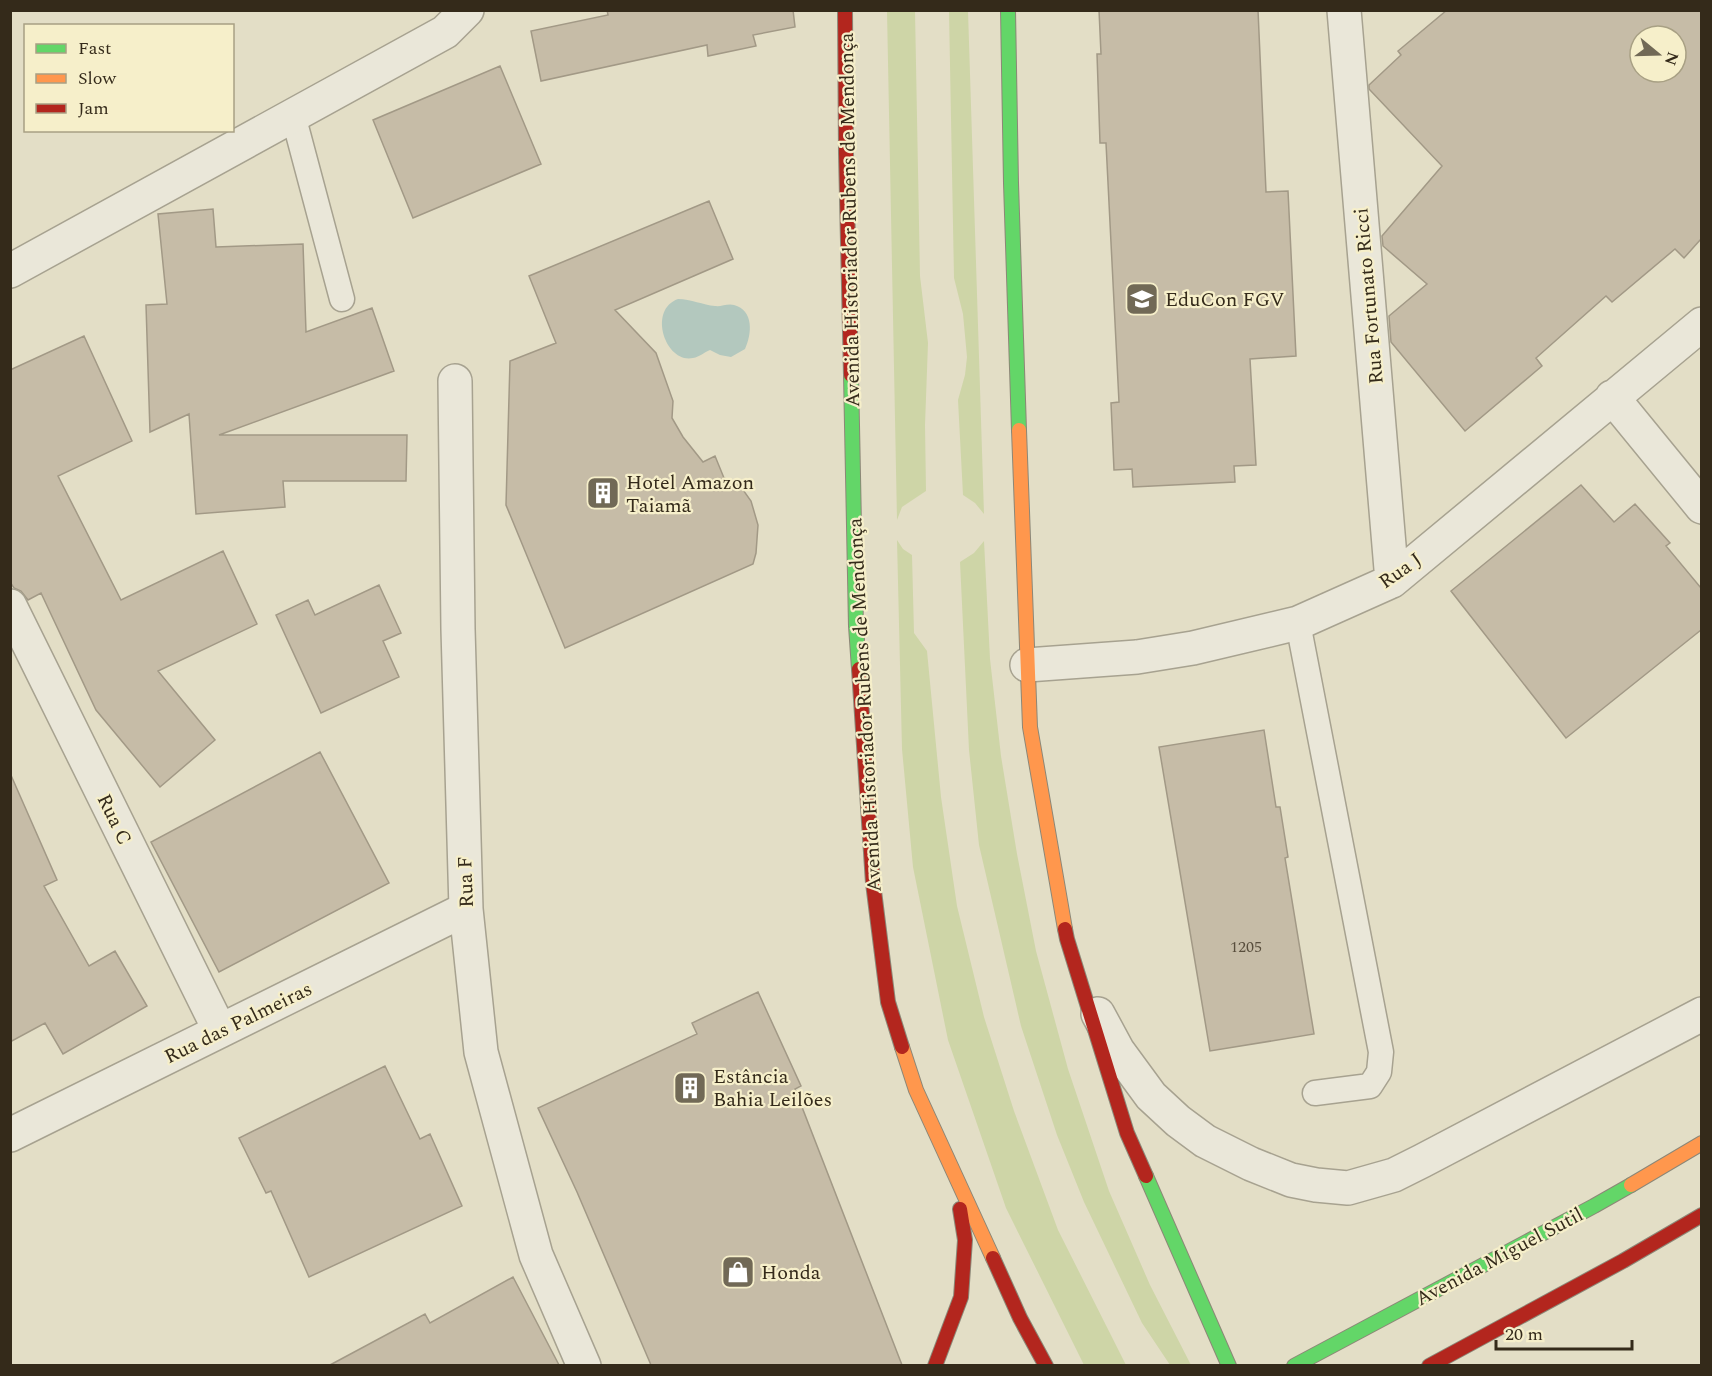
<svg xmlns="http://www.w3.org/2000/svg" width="1712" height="1376" font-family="Spectral,serif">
<rect width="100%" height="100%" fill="#e3dec6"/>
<path fill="#ced5a7" d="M 887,11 L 915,11 L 920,276 L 928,343 L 925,425 L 926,491 L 902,507 L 897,520 Z
M 949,11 L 968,11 L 984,514 L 975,503 L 963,495 L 958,400 L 965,375 L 967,357 L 963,314 L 954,278 Z
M 897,540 L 903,549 L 912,555 L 914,633 L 927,651 L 941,797 L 957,906 L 984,1017 L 1014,1111 L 1058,1230 L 1126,1365 L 1084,1365 L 1006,1208 L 948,1040 L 913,867 L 902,749 Z
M 984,541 L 990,659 L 1001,756 L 1017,854 L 1036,951 L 1068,1069 L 1109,1191 L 1150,1285 L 1191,1365 L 1170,1365 L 1142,1323 L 1084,1202 L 1057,1135 L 1021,1026 L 979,845 L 969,750 L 960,562 L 974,553 Z"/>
<path fill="#b3c8be" d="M 678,299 C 691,299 703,305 715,306 C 721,307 728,303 734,305 C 754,310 752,334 745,349 L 731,357 L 720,355 L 710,350 C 704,352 700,357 693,358 C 666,364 647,310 678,299 Z"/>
<path fill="#c6bca7" stroke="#a29986" stroke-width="1.5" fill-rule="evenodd" d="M 607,10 L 793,10 L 795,27 L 753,35 L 756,46 L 708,56 L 707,45 L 541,81 L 531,31 L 608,15 Z
M 1099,10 L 1258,10 L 1266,192 L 1288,191 L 1296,356 L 1250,359 L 1256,465 L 1234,466 L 1235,482 L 1133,487 L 1132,469 L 1114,470 L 1111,403 L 1119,402 L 1106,143 L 1100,143 L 1097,54 L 1101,54 Z
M 1447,10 L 1701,10 L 1701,239 L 1684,258 L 1675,249 L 1612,302 L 1606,296 L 1536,358 L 1542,366 L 1465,431 L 1391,342 L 1389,316 L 1427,284 L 1383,246 L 1382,236 L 1442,166 L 1369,89 L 1369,85 L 1401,55 L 1398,51 ZM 1640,36 L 1676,36 L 1676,72 L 1640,72 Z
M 500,66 L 541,164 L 413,218 L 373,120 Z
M 709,201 L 733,259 L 615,310 L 656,353 L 673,401 L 672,418 L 683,437 L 703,462 L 715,456 L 724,478 L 741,487 L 751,501 L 758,525 L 756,553 L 753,564 L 565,648 L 506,505 L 510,361 L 556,343 L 529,276 Z
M 213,209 L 216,247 L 303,244 L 306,332 L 372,308 L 394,371 L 219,435 L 407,435 L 406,481 L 283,481 L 285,507 L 196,514 L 189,414 L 150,432 L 146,305 L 167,304 L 158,214 Z
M 84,336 L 132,441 L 58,476 L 121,600 L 223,551 L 257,624 L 158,671 L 215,740 L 160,787 L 96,710 L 41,593 L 28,600 L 21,591 L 14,588 L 10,582 L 10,370 Z
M 1581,485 L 1614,522 L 1635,504 L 1670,543 L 1666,546 L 1701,588 L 1701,630 L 1566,738 L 1451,591 Z
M 379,585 L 401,633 L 383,641 L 399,677 L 321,713 L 276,615 L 308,600 L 315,615 Z
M 1264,730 L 1276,807 L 1280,807 L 1288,857 L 1285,858 L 1314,1034 L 1210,1051 L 1159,747 Z
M 320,752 L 389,883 L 219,972 L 151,842 Z
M 10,773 L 57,880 L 44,886 L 89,966 L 115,951 L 147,1006 L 63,1054 L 45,1023 L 10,1042 Z
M 758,992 L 801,1086 L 795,1089 L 902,1365 L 651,1365 L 577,1192 L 538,1108 L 697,1034 L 692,1023 Z
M 385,1066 L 420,1139 L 430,1134 L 462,1206 L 309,1277 L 271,1191 L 266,1193 L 239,1138 Z
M 513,1277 L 559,1365 L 330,1365 L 425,1314 L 430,1323 Z"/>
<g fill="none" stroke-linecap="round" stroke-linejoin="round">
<defs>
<path id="lane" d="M 293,115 L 342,299
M 1298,623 L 1381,1052 L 1379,1072 L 1370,1086 L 1315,1093"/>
<path id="street" d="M 1344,10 L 1392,581
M 10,271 L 445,32 L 467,10
M 455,381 L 458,629 L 466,909 L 481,1052 L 536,1255 L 584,1366
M 1612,397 L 1702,507
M 10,606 L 220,1031
M 1027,665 L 1137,657 L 1193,648 L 1298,623 L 1392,581 L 1702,324
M 1098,1014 L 1118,1051 L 1151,1096 L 1178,1121 L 1205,1141 L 1251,1164 L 1291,1180 L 1316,1185 L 1348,1188 L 1394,1175 L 1422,1161 L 1702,1014
M 10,1135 L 466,909"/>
<path id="fast" d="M 1008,10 L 1011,183 L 1019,430
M 851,375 L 856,626 L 859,669
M 1146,1176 L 1229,1366
M 1294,1366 L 1594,1206 L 1631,1185"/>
<path id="slow" d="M 1019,430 L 1030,727 L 1065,929
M 902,1047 L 916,1090 L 993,1258
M 1631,1185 L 1702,1143"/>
<path id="jam" d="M 845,10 L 846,153 L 851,375
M 859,669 L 873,883 L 888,1002 L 902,1047
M 1065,929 L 1067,939 L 1127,1133 L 1146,1176
M 993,1258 L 1020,1318 L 1046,1366
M 935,1366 L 961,1297 L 965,1240 L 960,1209
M 1429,1366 L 1623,1261 L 1702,1215"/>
</defs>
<use href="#lane" stroke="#a7a290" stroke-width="27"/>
<use href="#street" stroke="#a7a290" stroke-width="36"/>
<use href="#fast" stroke="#8c8777" stroke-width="16"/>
<use href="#slow" stroke="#8c8777" stroke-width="16"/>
<use href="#jam" stroke="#8c8777" stroke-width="16"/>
<use href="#lane" stroke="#eae7d9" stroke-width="24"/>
<use href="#street" stroke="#eae7d9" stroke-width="33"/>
<use href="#fast" stroke="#63d668" stroke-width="14"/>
<use href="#slow" stroke="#ff974d" stroke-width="14"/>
<use href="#jam" stroke="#b3261e" stroke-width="14"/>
</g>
<defs>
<symbol id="university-square" viewBox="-11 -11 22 22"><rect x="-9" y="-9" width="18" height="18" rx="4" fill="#716956" stroke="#f6efca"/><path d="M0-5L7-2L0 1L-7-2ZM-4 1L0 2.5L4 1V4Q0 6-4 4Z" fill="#fff"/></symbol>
<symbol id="building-square" viewBox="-11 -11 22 22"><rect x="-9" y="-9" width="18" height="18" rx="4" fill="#716956" stroke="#f6efca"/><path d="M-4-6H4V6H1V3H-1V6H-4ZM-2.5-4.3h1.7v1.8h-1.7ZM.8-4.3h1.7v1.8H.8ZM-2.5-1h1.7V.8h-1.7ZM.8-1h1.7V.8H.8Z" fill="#fff"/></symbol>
<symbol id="shop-square" viewBox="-11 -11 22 22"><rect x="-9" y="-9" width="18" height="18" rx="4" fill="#716956" stroke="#f6efca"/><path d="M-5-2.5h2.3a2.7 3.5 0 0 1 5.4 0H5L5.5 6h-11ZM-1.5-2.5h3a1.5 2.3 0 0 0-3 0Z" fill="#fff"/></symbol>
</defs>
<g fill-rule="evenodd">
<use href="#university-square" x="1123" y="280" width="38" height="38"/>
<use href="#building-square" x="584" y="474" width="38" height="38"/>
<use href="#building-square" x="671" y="1069" width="38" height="38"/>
<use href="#shop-square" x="719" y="1253" width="38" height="38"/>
</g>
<g text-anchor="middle" stroke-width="4.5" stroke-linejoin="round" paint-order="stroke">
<g font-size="16" fill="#584e3d">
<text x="1246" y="952">1205</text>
</g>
<g font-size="20" fill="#342a1a" stroke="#f6efca">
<text transform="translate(849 220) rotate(-91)" y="7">Avenida Historiador Rubens de Mendonça</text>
<text transform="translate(1368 296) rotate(-95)" y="7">Rua Fortunato Ricci</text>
<text transform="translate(1400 570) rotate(-35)" y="7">Rua J</text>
<text transform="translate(864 705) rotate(-93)" y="7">Avenida Historiador Rubens de Mendonça</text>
<text transform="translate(115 819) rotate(64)" y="7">Rua C</text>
<text transform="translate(465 882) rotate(-92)" y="7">Rua F</text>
<text transform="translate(238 1022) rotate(-26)" y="7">Rua das Palmeiras</text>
<text transform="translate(1499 1256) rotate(-28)" y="7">Avenida Miguel Sutil</text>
</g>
<g font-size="20" fill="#342a1a" stroke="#f6efca" text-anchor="start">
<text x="1165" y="306">EduCon FGV</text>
<text x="626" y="489">Hotel Amazon<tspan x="626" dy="23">Taiamã</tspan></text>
<text x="713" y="1083">Estância<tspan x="713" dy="23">Bahia Leilões</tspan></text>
<text x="761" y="1279">Honda</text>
</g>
</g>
<rect width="1712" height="1376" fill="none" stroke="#342a1a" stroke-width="24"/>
<rect x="24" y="24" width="210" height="108" fill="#f6efca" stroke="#a8a084" stroke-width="1.5"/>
<rect x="36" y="44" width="30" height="9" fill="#63d668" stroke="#a8a084" stroke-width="1.5"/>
<text x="78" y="54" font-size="18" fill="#342a1a">Fast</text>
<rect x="36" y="74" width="30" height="9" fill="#ff974d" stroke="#a8a084" stroke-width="1.5"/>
<text x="78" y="84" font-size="18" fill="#342a1a">Slow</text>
<rect x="36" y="104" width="30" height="9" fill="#b3261e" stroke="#a8a084" stroke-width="1.5"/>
<text x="78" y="114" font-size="18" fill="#342a1a">Jam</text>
<g transform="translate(1658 54) rotate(109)"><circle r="28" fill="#f6efca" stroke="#a8a084" stroke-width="1.5"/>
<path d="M0-4.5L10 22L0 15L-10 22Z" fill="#716956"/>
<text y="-9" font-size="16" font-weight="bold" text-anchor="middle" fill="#342a1a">N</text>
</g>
<path d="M1496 1340v9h136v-9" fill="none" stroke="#342a1a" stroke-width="3"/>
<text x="1505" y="1340" font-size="18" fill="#342a1a" stroke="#f6efca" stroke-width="4.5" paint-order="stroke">20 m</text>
</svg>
